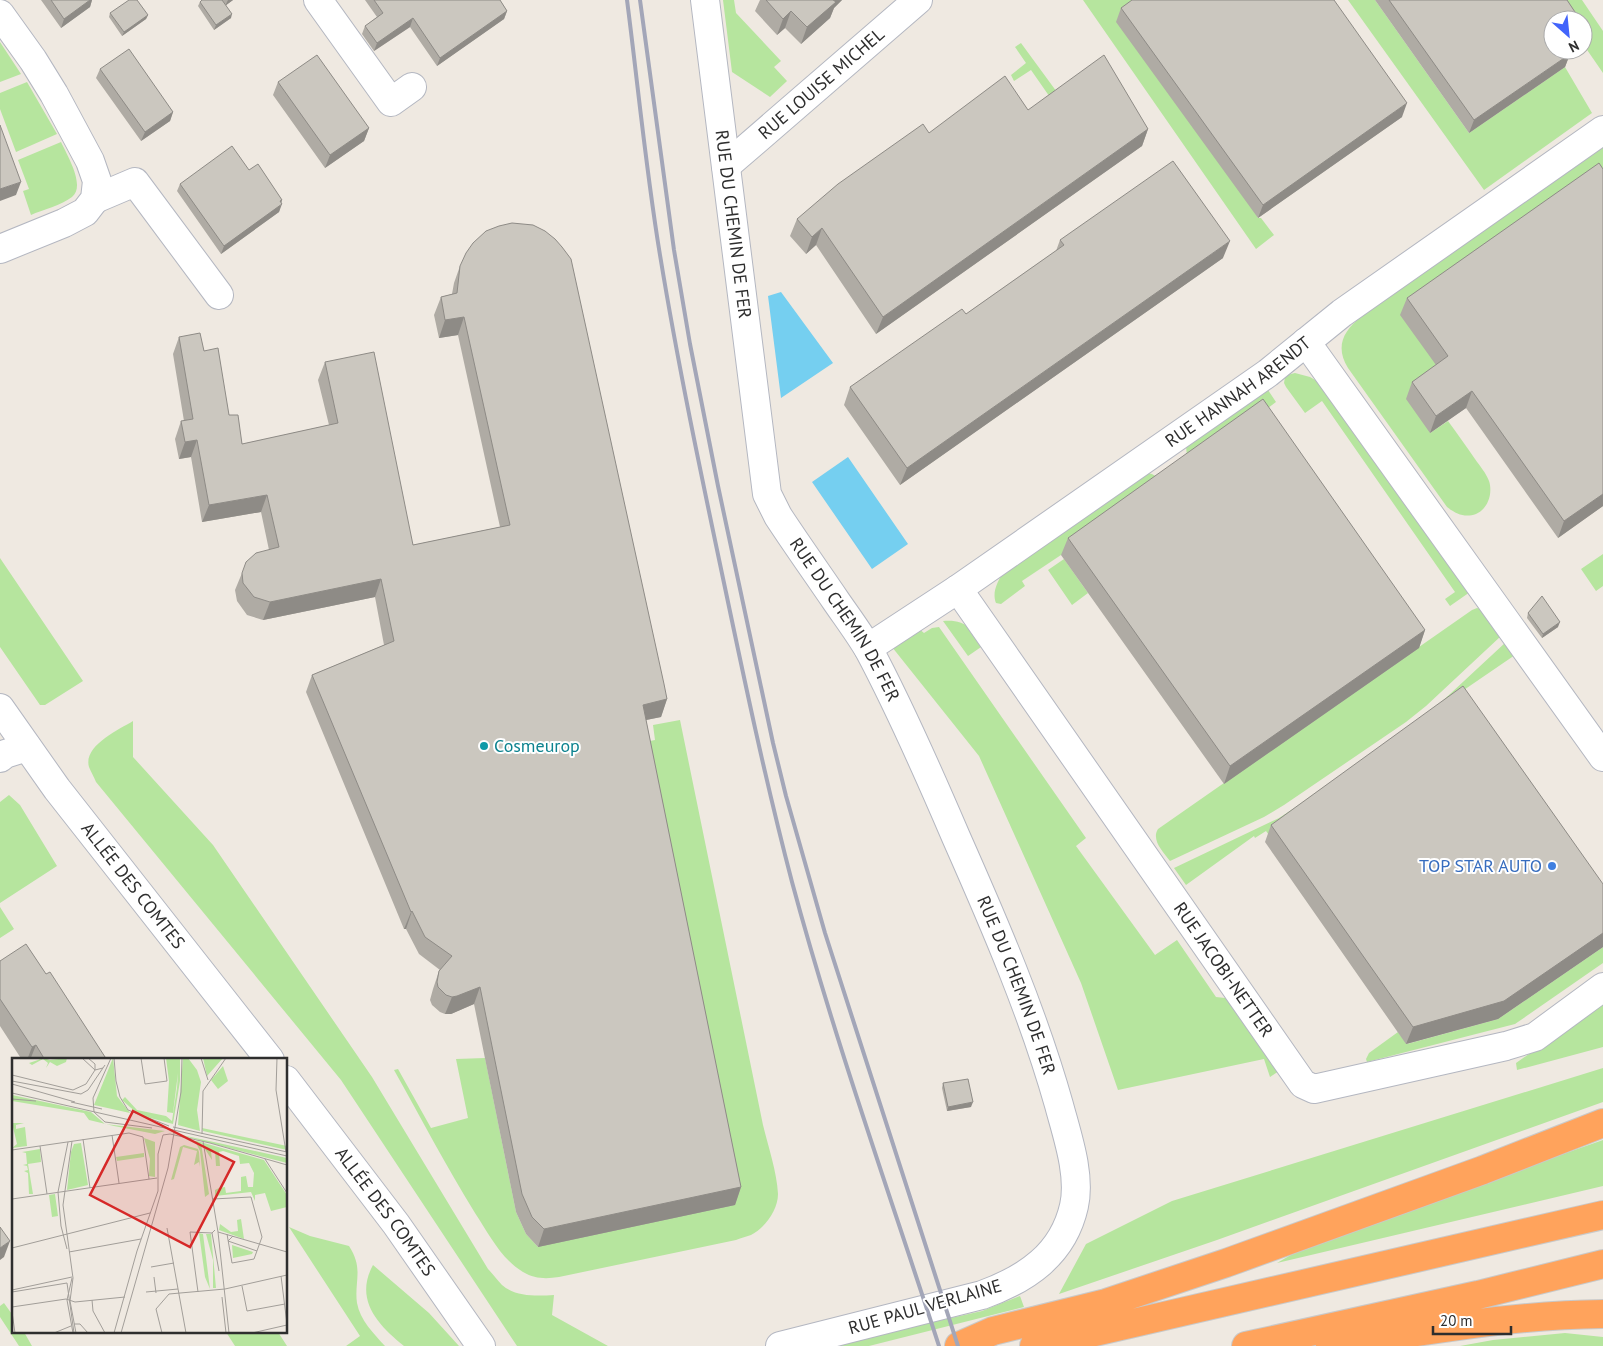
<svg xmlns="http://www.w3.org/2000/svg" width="1603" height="1346" font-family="'PT Sans',sans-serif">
<rect width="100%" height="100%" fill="#efe9e1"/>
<path fill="#b6e59e" d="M 723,0 L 734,0 L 736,13 L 781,61 L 774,67 L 787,81 L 770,97 L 732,72 Z
M 1083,0 L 1147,0 L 1258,218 L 1261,218 L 1274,235 L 1256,249 Z
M 1348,0 L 1375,0 L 1469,133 L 1565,67 L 1592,113 L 1484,190 Z
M 1552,0 L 1582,0 L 1603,31 L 1603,73 L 1583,44 L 1583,20 L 1566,20 Z
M 0,42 L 21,74 L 0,82 Z
M 1021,43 L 1062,99 L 1054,103 L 1031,70 L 1014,81 L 1011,75 L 1026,63 L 1015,47 Z
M 27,82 L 57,134 L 16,152 L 0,109 L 0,93 Z
M 61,142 C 67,155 86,186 72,197 C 62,205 42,210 31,215 L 23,191 L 29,189 L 18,160 Z
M 1603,146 L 1603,195 L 1441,373 L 1430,433 L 1448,421 C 1457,433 1466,446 1475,459 C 1480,466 1486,473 1489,481 C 1493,493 1488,509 1476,514 C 1465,518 1456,514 1447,507 L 1348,368 C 1335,347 1343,331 1361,317 Z
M 1295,373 L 1310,377 L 1322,384 L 1470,592 L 1450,606 L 1445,599 L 1455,592 L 1322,401 L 1305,413 L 1286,387 L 1284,383 L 1285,377 L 1287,375 Z
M 1266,387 L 1276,402 L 1256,417 L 1187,457 L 1186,446 Z
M 1144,473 C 1153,473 1157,476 1163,483 L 1061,555 L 1022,581 L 1025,586 L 1001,604 L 996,603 C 992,593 997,583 1002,574 Z
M 1603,554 L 1603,586 L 1596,591 L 1581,569 Z
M 0,558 L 83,681 L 45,705 L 40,705 L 0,647 Z
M 1064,559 L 1088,593 L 1072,605 L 1048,570 Z
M 1477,608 L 1481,609 L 1501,636 L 1426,706 L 1406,722 L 1284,805 L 1264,817 L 1170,861 C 1163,852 1151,840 1158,829 L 1472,610 Z
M 943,621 C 966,619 971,629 984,645 L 968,656 Z
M 939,627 L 1086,838 L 1076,846 L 1155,955 L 1177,940 L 1216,997 L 1234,999 L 1279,1071 L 1270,1077 L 1264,1059 L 1118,1090 L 1081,983 L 979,756 L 892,647 L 918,628 L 924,633 L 932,628 Z
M 1506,642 L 1515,655 L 1458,694 L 1271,838 L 1266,831 L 1255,838 L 1254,836 L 1186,885 L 1174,868 L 1279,818 L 1296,807 L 1436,707 Z
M 680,720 L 763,1125 C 768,1146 777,1172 778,1194 C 778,1210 765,1228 751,1235 C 746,1237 740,1238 736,1240 L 559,1277 C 546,1279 535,1279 523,1272 C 501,1259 489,1234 475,1213 C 446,1166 421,1118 394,1070 L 398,1069 L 431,1128 L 468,1118 L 456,1059 L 485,1058 L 516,1212 L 526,1234 L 538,1247 L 640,743 L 655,740 L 653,725 Z
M 133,721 L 133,757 L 213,845 L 372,1077 L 488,1269 C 493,1274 497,1280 502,1285 C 516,1297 536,1296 554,1295 L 552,1315 L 608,1346 L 517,1346 L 341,1080 L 96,782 C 94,777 91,772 89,767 C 83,746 118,730 133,721 Z
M 9,795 L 20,805 L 57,866 L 0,903 L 0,802 Z
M 0,907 L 14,929 L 0,938 Z
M 1603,947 L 1603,963 L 1515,1024 L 1367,1062 L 1366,1059 L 1369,1053 L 1398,1032 L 1407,1044 L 1498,1019 Z
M 1603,1003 L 1603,1047 L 1517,1070 L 1516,1063 Z
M 1603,1068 L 1603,1102 L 1217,1240 L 1059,1294 L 1086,1244 L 1172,1201 Z
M 1603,1140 L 1603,1186 L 1277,1263 L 1313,1242 Z
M 289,1227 L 310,1236 L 349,1246 C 364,1269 354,1281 357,1303 C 360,1320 374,1334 385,1346 L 346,1346 L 360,1336 Z
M 373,1265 L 429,1313 L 459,1346 L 404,1346 C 378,1325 354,1300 373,1265 Z
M 1020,1296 L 1024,1307 L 869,1346 L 827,1346 L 982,1311 Z
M 4,1303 L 14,1317 L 14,1332 L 24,1332 L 32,1346 L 19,1346 L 0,1317 L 0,1306 Z
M 226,1332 L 278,1332 L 287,1346 L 235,1346 Z
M 1565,1333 L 1603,1337 L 1603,1346 L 1460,1346 L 1493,1340 Z"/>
<path fill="#75cff0" d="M 781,292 L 833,363 L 781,398 L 768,296 Z
M 848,457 L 908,544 L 872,569 L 812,482 Z"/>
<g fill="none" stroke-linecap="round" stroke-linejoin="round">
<defs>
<g id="minor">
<path d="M 318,0 L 391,102 L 412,87"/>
<path id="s1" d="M 705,0 L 767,494 L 778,516 C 797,545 817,573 836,601 C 847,617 859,633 869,650 C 901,710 929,774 956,837 C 995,925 1033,1013 1059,1105 C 1067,1135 1081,1175 1074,1206 C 1063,1255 1026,1279 982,1295 L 780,1346"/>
<path d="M 0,14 L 33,60 L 54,94 L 90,161 L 97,181 L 95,199 L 85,212 L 64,223 L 0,249"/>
<path id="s2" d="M 726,166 L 918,0"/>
<path d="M 95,199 L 135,182 L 219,295"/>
<path d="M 1306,342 L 1603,757"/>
<path id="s3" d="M 958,589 L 1303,1084 L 1314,1089 L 1506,1046 L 1535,1037 L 1603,987"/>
<path id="s4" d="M 868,648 L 958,589 L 1268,373 L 1342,313 L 1603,130"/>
<path id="s5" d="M 0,708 L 57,789 L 270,1060"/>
<path d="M 0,758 L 5,754 L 27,747"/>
<path id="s6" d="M 286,1080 L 396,1224 L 481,1346"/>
</g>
<path id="highway" d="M 959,1346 L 993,1331 L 1106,1303 L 1226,1263 L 1483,1170 L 1603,1123
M 1034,1346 L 1603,1215
M 1246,1346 L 1478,1295 L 1603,1264
M 1330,1346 C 1421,1331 1511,1315 1603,1314"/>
</defs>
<use href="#minor" stroke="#b4b7c1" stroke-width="30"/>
<use href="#highway" stroke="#c9c9c9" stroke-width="30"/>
<use href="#minor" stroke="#fff" stroke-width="28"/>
<use href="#highway" stroke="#ffa35c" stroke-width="28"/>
<path stroke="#a3a6b8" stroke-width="4" d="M 627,0 C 638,85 646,171 660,255 C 678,365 701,474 724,583 C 745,683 766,783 792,882 C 834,1038 889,1192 939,1346
M 640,0 L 674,250 L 690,344 L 718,486 L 773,743 L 786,796 L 825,933 L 958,1346"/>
</g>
<path fill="#afaba4" d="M 41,0 L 92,0 L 90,7 L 61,28 Z
M 202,0 L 233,0 L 226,5 L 231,18 L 214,30 L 198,6 L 200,2 Z
M 365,0 L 500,0 L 507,11 L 504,19 L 437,66 L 410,27 L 374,51 L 362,34 L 365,26 L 377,17 Z
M 760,0 L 842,0 L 834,8 L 830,18 L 801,44 L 785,28 L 777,35 L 755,11 Z
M 1375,0 L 1567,0 L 1579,18 L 1578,20 L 1553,20 L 1553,50 L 1570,54 L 1565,67 L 1469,133 Z
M 1121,8 L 1402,117 L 1258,218 L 1116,22 Z
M 110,13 L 148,15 L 146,19 L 122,36 L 109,17 Z
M 100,69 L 173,112 L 170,121 L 141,141 L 96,78 Z
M 278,82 L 369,128 L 364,141 L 325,168 L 273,95 Z
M 1028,110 L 1148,129 L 1142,146 L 876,334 L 816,245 L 806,254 L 790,236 L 797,219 L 929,133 Z
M 1603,169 L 1603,506 L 1558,538 L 1466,408 L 1430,433 L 1406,399 L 1412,382 L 1436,365 L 1400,315 L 1407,298 Z
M 249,170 L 282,200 L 279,212 L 221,254 L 177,191 L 180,184 Z
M 1060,240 L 1223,258 L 900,485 L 844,405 L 850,387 L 966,314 L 1056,251 Z
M 460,266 L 667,699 L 661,717 L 646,720 L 741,1187 L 735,1205 L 538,1247 L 526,1234 L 516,1212 L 474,1004 L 451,1014 L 445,1014 L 440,1012 L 432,1005 L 430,1000 L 433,989 L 439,971 L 440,970 L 419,954 L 406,929 L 404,929 L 306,692 L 312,675 L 384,645 L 375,597 L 263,620 L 247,615 L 237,601 L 235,590 L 242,573 L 269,550 L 261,512 L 202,522 L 191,457 L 179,459 L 175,439 L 181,421 L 184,421 L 173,354 L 179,337 L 204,351 L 229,415 L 242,444 L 329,425 L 318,380 L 325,362 L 413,545 L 500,527 L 458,335 L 439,338 L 434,315 L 441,297 L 452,294 L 454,283 Z
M 1068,538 L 1425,630 L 1419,648 L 1224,784 L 1061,555 Z
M 1528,613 L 1558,627 L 1542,638 L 1527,618 Z
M 1271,825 L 1603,884 L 1603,947 L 1498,1019 L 1406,1044 L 1265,842 Z
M 0,961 L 46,974 L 107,1060 L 22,1060 L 0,1026 Z
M 943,1083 L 971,1107 L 947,1111 L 942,1088 Z"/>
<path fill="#8e8b86" d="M 90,0 L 92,0 L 90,7 L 61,28 L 64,19 Z
M 228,0 L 233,0 L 225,6 Z
M 831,0 L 842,0 L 834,8 L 830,18 L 801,44 L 807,27 Z
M 507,11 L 504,19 L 437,66 L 440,58 Z
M 791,11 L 785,28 L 777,35 L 783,19 Z
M 232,14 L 231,18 L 214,30 L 216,25 Z
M 148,15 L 146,19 L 122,36 L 124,32 Z
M 413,18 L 410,27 L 374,51 L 377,43 Z
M 1570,54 L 1565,67 L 1469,133 L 1474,120 Z
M 1407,103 L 1402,117 L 1258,218 L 1263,205 Z
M 173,112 L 170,121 L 141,141 L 145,132 Z
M 369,128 L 364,141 L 325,168 L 330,155 Z
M 1148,129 L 1142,146 L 876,334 L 883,317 Z
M 21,182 L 16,195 L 0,201 L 0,189 Z
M 282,200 L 280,206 L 282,204 L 279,212 L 221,254 L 224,246 Z
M 822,228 L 816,245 L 806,254 L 812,237 Z
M 1230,241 L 1223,258 L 900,485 L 907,468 Z
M 464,317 L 458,335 L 439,338 L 445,320 Z
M 1472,391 L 1466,408 L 1430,433 L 1436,416 Z
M 197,440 L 191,457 L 179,459 L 185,442 Z
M 1603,494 L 1603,506 L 1558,538 L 1564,521 Z
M 267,495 L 261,512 L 202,522 L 209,505 Z
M 381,579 L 375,597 L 263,620 L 270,602 Z
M 1560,622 L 1558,627 L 1542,638 L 1543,634 Z
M 1425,630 L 1419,648 L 1224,784 L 1230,766 Z
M 667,699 L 661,717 L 636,722 L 643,705 Z
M 412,911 L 406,929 L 404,929 L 411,912 Z
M 1603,933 L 1603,947 L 1498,1019 L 1406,1044 L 1413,1027 Z
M 480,987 L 474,1004 L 451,1014 L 445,1014 L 452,997 Z
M 36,1045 L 30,1060 L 27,1060 L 32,1047 Z
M 973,1102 L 971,1107 L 947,1111 L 948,1107 Z
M 741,1187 L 735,1205 L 538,1247 L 544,1229 Z
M 10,1241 L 4,1257 L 0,1260 L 0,1248 Z"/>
<path fill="#cbc7bf" stroke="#8e8b86" d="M 51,0 L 90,0 L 64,19 Z
M 129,0 L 137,0 L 148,15 L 124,32 L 110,13 Z
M 202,0 L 222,0 L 232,14 L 216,25 L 200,2 Z
M 374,0 L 500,0 L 507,11 L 440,58 L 413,18 L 377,43 L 365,26 L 383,13 Z
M 766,0 L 833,0 L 836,2 L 807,27 L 791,11 L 783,19 Z
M 1132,0 L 1334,0 L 1407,103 L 1263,205 L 1121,8 Z
M 1389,0 L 1567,0 L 1579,18 L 1576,20 L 1553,20 L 1553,50 L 1567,50 L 1570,54 L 1474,120 Z
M 129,49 L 173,112 L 145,132 L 100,69 Z
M 317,55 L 369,128 L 330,155 L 278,82 Z
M 1104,55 L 1148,129 L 883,317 L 822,228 L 812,237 L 797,219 L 838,184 L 923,124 L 929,133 L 1005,76 L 1028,110 Z
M 0,125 L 21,182 L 0,189 Z
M 232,146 L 249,170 L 258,164 L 282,200 L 280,201 L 282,204 L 224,246 L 180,184 Z
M 1173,161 L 1230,241 L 907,468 L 850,387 L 962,309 L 966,314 L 1064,245 L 1060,240 Z
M 1599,163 L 1603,169 L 1603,494 L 1564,521 L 1472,391 L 1436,416 L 1412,382 L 1448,356 L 1407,298 Z
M 512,223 L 533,225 L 545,231 L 555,239 L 562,247 L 571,259 L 664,684 L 667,699 L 643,705 L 741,1187 L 544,1229 L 532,1217 L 522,1194 L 480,987 L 457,996 L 452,997 L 446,995 L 438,987 L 437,982 L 439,971 L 452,956 L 425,937 L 412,911 L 411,912 L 312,675 L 394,641 L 381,579 L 270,602 L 254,597 L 243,583 L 242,573 L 246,562 L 256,553 L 279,547 L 267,495 L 209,505 L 197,440 L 185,442 L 181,421 L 193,419 L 179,337 L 200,333 L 204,351 L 218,348 L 229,415 L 238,415 L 242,444 L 338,423 L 325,362 L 374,352 L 413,545 L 510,525 L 464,317 L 445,320 L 441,297 L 457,293 L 460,266 L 466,253 L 473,243 L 486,231 L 499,226 Z
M 1263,399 L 1425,630 L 1230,766 L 1068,538 Z
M 1542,596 L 1560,622 L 1543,634 L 1528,613 Z
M 1463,686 L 1603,884 L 1603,933 L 1504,1001 L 1413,1027 L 1271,825 Z
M 26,944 L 46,974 L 50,972 L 107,1060 L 45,1060 L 36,1045 L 32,1047 L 0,999 L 0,961 Z
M 968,1079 L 973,1102 L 948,1107 L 943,1083 Z
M 0,1227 L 10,1241 L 0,1248 Z"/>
<circle fill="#0f9aa8" stroke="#fff" stroke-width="2" cx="484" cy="746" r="5"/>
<circle fill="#3f7fe0" stroke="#fff" stroke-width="2" cx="1552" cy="866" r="5"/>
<g text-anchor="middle" stroke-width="4" stroke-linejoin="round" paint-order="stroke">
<g font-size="18" fill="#2e2e2e" stroke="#fff">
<text dy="6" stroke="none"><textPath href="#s2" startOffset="126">RUE LOUISE MICHEL</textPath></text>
<text dy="6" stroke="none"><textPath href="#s1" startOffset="226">RUE DU CHEMIN DE FER</textPath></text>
<text dy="6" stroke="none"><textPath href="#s4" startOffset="450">RUE HANNAH ARENDT</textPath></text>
<text dy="6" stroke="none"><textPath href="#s1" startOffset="646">RUE DU CHEMIN DE FER</textPath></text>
<text dy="6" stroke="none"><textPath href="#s5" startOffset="222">ALLÉE DES COMTES</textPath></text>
<text dy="6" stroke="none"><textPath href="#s3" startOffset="464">RUE JACOBI-NETTER</textPath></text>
<text dy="6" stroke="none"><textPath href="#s1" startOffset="1051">RUE DU CHEMIN DE FER</textPath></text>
<text dy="6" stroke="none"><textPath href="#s6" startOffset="165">ALLÉE DES COMTES</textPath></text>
<text transform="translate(925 1307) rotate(-16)" y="6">RUE PAUL VERLAINE</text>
</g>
<g font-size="18" fill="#0d838f" stroke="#fff" text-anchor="start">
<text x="494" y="752">Cosmeurop</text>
</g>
<g font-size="18" fill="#366cbe" stroke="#fff" text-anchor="end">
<text x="1542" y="872">TOP STAR AUTO</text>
</g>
</g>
<g transform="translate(12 1058)">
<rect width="275" height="275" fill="#efe9e1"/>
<path d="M 32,0 L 38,2 L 55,0 L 54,4 L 45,8 L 38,4 L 34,10 L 36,5 L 31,1 L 20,7 L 17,5 ZM 101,0 L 105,38 L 118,55 L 82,47 ZM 154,0 L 168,0 L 168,23 L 161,66 L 127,57 L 110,42 L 113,39 L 125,52 L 154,58 L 160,63 L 165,30 L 166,15 L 161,55 L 155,54 L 157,23 ZM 171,0 L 176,0 L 185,12 L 189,24 L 185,52 L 188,73 L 166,67 ZM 191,0 L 211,0 L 195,18 ZM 211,8 L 216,23 L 206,31 L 199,22 ZM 0,37 L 79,54 L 93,66 L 153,73 L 143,76 L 102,68 L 77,62 L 72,55 L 0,43 ZM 0,65 L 12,65 L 4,67 L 4,71 L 13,69 L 15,88 L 0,90 L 5,86 ZM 190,70 L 275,88 L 275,92 L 191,73 ZM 156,74 L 275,100 L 275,105 ZM 132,80 L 143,84 L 143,119 L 137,118 L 138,101 ZM 183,83 L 185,83 L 252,102 L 275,137 L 275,149 L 259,153 L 253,135 L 243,137 L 243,143 L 239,134 L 203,138 L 203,132 L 207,130 L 213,129 L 214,135 L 229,133 L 229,119 L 234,118 L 236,129 L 241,129 L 242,115 L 237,105 L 228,106 L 227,98 L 211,93 L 207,94 L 208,108 L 204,108 L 203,93 L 199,93 L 200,102 L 189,85 L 197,136 L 193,139 L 188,93 ZM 69,85 L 76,127 L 55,132 L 59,94 L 62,86 ZM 172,87 L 186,91 L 187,94 L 188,109 L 187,104 L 182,107 L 185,93 L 171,89 L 162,121 L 159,122 L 168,89 ZM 28,91 L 29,104 L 16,106 L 21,136 L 17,136 L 16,115 L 12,113 L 16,112 L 15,108 L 11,107 L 15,106 L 14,95 L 10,94 ZM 132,95 L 132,99 L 105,103 L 104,99 ZM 43,136 L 46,158 L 40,159 L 37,137 ZM 229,161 L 232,181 L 207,172 L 208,166 L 219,174 L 226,173 L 225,162 ZM 187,175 L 191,176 L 198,231 L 193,219 ZM 194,176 L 199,176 L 204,230 L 201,230 L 201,202 ZM 220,187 L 241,194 L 240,196 L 221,200 Z" fill="#b6e59e"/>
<path fill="none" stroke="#a29e99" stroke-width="1" d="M 70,0 L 83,12M 76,0 L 83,6 L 83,12M 99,0 L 81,40 L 82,54 L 93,64 L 140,70M 102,0 L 104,23M 129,0 L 133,26 L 155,23 L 152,0M 189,0 L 196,22M 265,0 L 264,32 L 274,94M 0,17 L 61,32 L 74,26 L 83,12 L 91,10M 0,23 L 69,36 L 76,32 L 93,7M 104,23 L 108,39 L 116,52 L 157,68M 0,26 L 63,44M 0,35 L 275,98M 0,41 L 24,43M 59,44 L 90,51M 161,69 L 275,94M 190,76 L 191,33 L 214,0M 100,77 L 107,125M 71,81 L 78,130M 60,83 L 51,147 L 61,220 L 58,243 L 64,275M 191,83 L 206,174 L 217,275M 28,88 L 35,136M 0,92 L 117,75 L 131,79 L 137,121M 253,101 L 275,135M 0,141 L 145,120M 201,141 L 239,139 L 250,179 L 242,201 L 220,205 L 215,176M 155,170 L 174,275M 203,172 L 200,175 L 207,213M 206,174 L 275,194M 221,178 L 216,183 L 245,193M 0,190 L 138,155M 55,191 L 49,168 L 46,134 L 56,84M 57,194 L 129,181M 139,209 L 162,205M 269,218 L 275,266M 142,219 L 144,235M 60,220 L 55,242 L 61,275M 230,228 L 235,253 L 273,246M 0,232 L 60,219M 0,234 L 55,225 L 62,275M 134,234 L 166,231M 186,234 L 178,174 L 200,175M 210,239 L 214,275M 80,242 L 81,253 L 93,275M 0,249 L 54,241 L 63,244 L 113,239M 0,254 L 3,275M 62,266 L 68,266 L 76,275M 42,275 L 59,268M 102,275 L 125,193 L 146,133 L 146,96 L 151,77 L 158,76 L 198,85 L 275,107M 109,275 L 156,110 L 169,34 L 170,0M 150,275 L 144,251 L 157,236 L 213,231 L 275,217M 240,275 L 275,267"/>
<path fill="#d62828" fill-opacity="0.15" stroke="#d62828" stroke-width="2.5" d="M 121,53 L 222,104 L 178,189 L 78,137 Z"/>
<rect width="275" height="275" fill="none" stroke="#2e2e2e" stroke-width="2.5"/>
</g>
<g transform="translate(1568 35) rotate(153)"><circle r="24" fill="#ffffff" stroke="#ababab"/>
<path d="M0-4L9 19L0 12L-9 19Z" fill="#4264fb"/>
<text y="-8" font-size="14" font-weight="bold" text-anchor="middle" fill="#2e2e2e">N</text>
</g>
<path d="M1433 1326v8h78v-8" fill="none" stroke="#2e2e2e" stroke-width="2.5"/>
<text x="1440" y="1326" font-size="15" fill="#2e2e2e" stroke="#ffffff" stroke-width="4" paint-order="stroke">20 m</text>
</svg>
